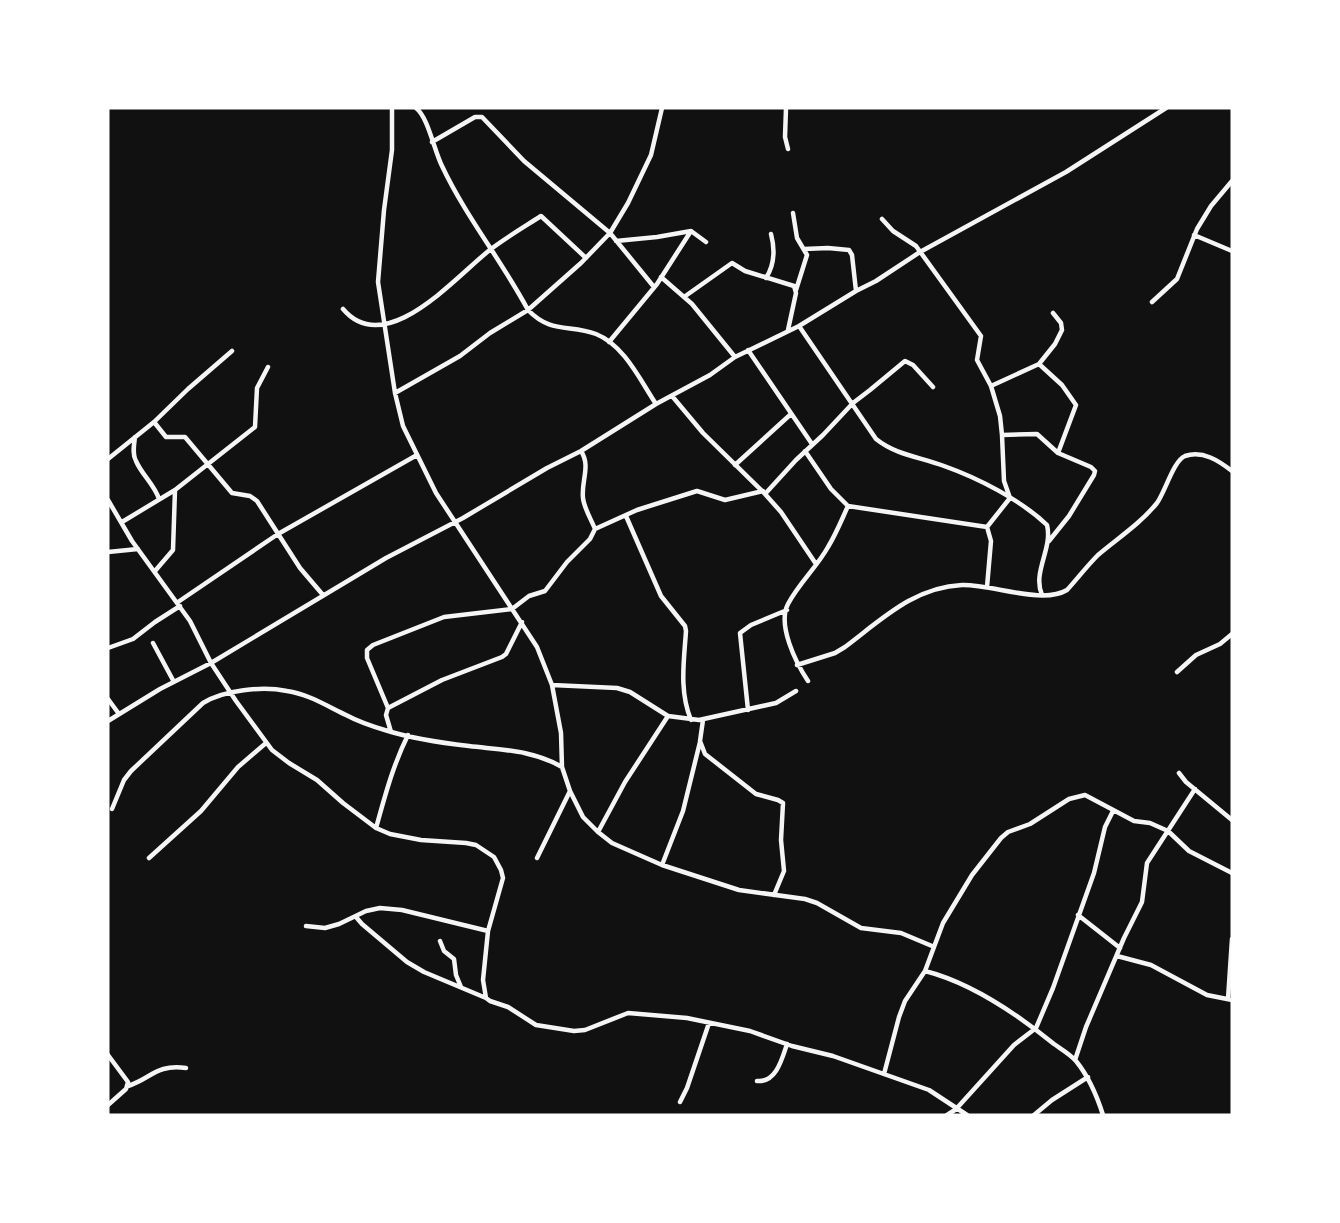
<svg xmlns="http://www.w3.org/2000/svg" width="1340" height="1223" font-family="'Archivo Narrow',sans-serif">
<rect width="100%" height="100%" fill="#111"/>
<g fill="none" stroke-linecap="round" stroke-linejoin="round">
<path stroke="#f5f5f5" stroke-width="4.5" d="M 392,108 L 392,150 L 384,210 L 378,282 L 395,393 L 403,426 L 436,493 L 537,647 L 552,685 L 561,733 L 562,767 L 570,791 L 583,817 L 598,832 L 612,843 L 662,865 L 739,890 L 805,899 L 817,903 L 861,928 L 901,933 L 932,946
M 416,108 C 428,117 434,150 442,166 C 466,217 502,261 528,310 C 551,334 570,324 596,334 C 624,345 640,380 656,404
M 786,108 L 785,137 L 788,149
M 432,142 L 475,117 L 482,117 L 524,161 L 610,233 L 654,287
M 793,213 L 797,238 L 807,255 L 796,290
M 882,219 L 893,231 L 916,246 L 981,336 L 977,360 L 991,386 L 1000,416 L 1002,435 L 1004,481 L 1010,498 L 987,527
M 1194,235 L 1232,251
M 616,241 L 657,237 L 691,231 L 706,242
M 804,249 L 828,248 L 849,250 L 852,255 L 856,291
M 661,277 L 692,304 L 735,357
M 766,278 C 775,264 775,249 771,234
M 684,297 L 732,263 L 745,271 L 794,286 L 796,293 L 788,330
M 1152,302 L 1177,279 L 1197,229 L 1211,206 L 1232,181
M 343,309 C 386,360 456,276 491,249 C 507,237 524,227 541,216 L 586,258
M 799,326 L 876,439 C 896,455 920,457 944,466 C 978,478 1021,500 1047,525 C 1053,549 1032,572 1042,595
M 609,342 L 657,284 L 691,231
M 748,350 L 812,444
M 1039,364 L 1062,385 L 1076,405 L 1058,453
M 991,386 L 1039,364 L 1055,344 L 1062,330 L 1061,323 L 1053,313
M 395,393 L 460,356 L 490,333 L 528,310 L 581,263 L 610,233 L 628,203 L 651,155 L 662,108
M 672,396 L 703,433 L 765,494 L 781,512 L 816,564
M 154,422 L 166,437 L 185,437 L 232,493 L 250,496 L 257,501 L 300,568 L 323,595
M 1002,435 L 1037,434 L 1058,453 L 1091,467 L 1095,471 L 1094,475 L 1069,516 L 1049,541
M 135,437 C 134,445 132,454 136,461 C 142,475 154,484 159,499
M 805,451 L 831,489 L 848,506 L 987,527 L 991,541 L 987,587
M 108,459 L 154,422 L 188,389 L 232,351
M 735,465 L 791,414
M 765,494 L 796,460 L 823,435 L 853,403 L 870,390 L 905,361 L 913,365 L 933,387
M 108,500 L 132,541 L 190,621 L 211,663 L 236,701 L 272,750 L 289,763 L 317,780 L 343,803 L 376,828 L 390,834 L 421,840 L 466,843 L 476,845 L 494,857 L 501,870 L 503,878 L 488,931 L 483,980 L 486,998 L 490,1001 L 508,1007 L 536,1025 L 574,1031 L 585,1030 L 628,1013 L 687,1018 L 750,1031 L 792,1046 L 833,1056 L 929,1090 L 967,1115
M 626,516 L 661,596 L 685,626 L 686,631 C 684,661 679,691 691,720
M 122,522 L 175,490
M 595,529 L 637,510 L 697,491 L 725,500 L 763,491
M 108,552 L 138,549
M 155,571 L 173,550 L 175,490 L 255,427 L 257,388 L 268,367
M 178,602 L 278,534 L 417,455
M 153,643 L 174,682
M 108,648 L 133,639 L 155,622 L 180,606
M 797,665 L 835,653 L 845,647 C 881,620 914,587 962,585 C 992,584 1042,605 1067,590 C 1077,579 1087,566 1098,555 C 1118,538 1140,524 1157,503 C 1165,492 1174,460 1185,456 C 1203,450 1219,461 1232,471
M 1177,672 L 1196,655 L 1220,644 L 1232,634
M 808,681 C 796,663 777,625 788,604 C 799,583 817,567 828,547 C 836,534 842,519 848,506
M 552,685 L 617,688 L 630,692 L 668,716 L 699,720 L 776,703 L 796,691
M 108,699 L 119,714
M 388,708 L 367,658 L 367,650 L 373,645 L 444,617 L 512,609 L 529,596 L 545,591 L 567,562 L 590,539 L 595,529 C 591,519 584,508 583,498 C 581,481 591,466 581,451
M 748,710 L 740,633 L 751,625 L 787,610
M 703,720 L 700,741 L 705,754 L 756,794 L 778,800 L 783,803 L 781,840 L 784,871 L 774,895
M 108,721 L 160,689 L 211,663 L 386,558 L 463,518 L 547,468 L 581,451 L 656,404 L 710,375 L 735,357 L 799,326 L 856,291 L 876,281 L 920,252 L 1066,172 L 1166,108
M 391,732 L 386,715 L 388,708 L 442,680 L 502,657 L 506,654 L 522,622
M 1179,773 L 1186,782 L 1232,820
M 112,809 L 124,780 L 131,771 L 203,703 C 224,690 262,686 287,691 C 308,694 327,706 346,715 C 359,722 374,727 388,731 C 414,739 443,743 469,746 C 502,750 533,750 562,767
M 376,828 C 385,796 393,765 408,735
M 598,832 L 625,782 L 668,716
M 149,858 L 201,811 L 238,767 L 266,743
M 537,858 L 570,791
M 662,865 L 683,811 L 700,742
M 1078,915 L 1120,948
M 356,917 L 362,924 L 407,962 L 424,972 L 486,998
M 306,926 L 325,928 L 339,924 L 366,911 L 380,908 L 402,910 L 488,931
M 440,941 L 444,951 L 454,959 L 456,975 L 461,987
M 1117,956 L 1151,965 L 1207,995 L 1232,1000
M 925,971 C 972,983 1017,1014 1054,1044 C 1061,1049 1070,1054 1076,1061 C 1089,1077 1097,1096 1103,1115
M 1228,999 L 1232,939
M 108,1055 L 128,1082 L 126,1089 L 108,1105
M 1075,1060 L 1086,1027 L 1124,938 L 1142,902 L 1147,863 L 1195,789
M 884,1074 L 899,1017 L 905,1001 L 925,971 L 943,923 L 972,875 L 1001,838 L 1008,832 L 1030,824 L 1069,799 L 1085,795 L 1134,821 L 1150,823 L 1168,831 L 1189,851 L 1232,873
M 757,1081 C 776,1083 782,1059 787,1044
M 128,1086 C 152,1078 156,1064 186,1068
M 680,1102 L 687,1088 L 709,1023
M 957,1108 L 1014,1045 L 1036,1028 L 1053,988 L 1094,873 L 1105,827 L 1113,811
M 947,1115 L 958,1108
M 1034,1115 L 1052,1100 L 1088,1077"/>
</g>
<rect width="1340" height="1223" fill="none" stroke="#ffffff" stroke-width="219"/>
</svg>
